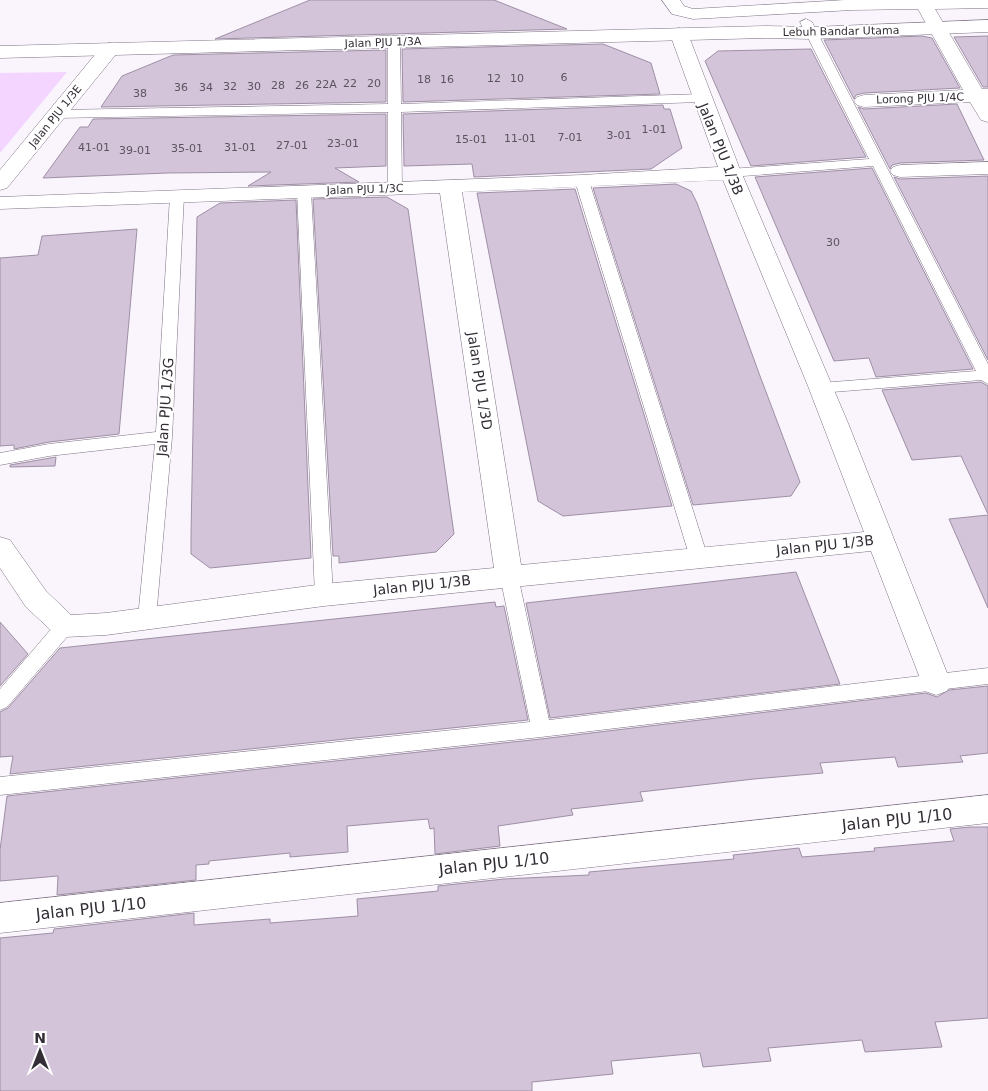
<svg xmlns="http://www.w3.org/2000/svg" width="988" height="1091" font-family="'DejaVu Sans',sans-serif">
<rect width="100%" height="100%" fill="#faf4fd"/>
<path fill="#f3d5ff" d="M 67,72 L 0,153 L 0,73 Z"/>
<path fill="#d3c4d9" stroke="#9e90a4" d="M 310,0 L 494,0 L 567,29 L 215,39 Z
M 922,36 L 932,38 L 960,88 L 864,93 L 856,95 L 854,99 L 824,40 Z
M 988,36 L 988,87 L 983,87 L 954,37 Z
M 603,44 L 651,63 L 660,94 L 403,102 L 402,49 Z
M 811,49 L 866,157 L 751,166 L 705,61 L 718,51 Z
M 386,50 L 386,102 L 101,107 L 122,76 L 173,55 Z
M 957,104 L 984,160 L 900,163 L 892,165 L 890,169 L 858,107 L 864,109 Z
M 663,105 L 664,109 L 670,109 L 682,148 L 651,169 L 474,177 L 472,164 L 404,166 L 403,114 Z
M 386,114 L 386,166 L 335,168 L 359,182 L 248,186 L 271,172 L 167,173 L 43,178 L 80,127 L 88,127 L 93,119 Z
M 872,168 L 973,369 L 876,377 L 869,358 L 834,361 L 755,177 Z
M 988,176 L 988,360 L 894,177 L 900,179 Z
M 676,184 L 691,191 L 697,203 L 760,376 L 800,482 L 791,496 L 693,505 L 593,188 Z
M 575,189 L 672,506 L 563,516 L 538,501 L 477,193 Z
M 387,197 L 408,209 L 454,534 L 436,552 L 339,563 L 339,556 L 333,556 L 313,199 Z
M 296,200 L 311,558 L 210,568 L 191,554 L 191,535 L 197,217 L 220,203 Z
M 137,229 L 119,434 L 49,442 L 14,449 L 14,445 L 0,446 L 0,258 L 38,255 L 42,236 Z
M 981,382 L 988,386 L 988,514 L 961,456 L 912,460 L 882,390 Z
M 56,457 L 55,466 L 10,467 L 10,465 Z
M 988,515 L 988,608 L 949,519 Z
M 796,572 L 840,684 L 550,718 L 526,603 Z
M 495,602 L 496,607 L 504,606 L 528,720 L 10,774 L 13,756 L 0,757 L 0,712 L 8,708 L 60,648 Z
M 0,622 L 28,654 L 0,686 Z
M 988,686 L 988,753 L 960,756 L 963,762 L 898,767 L 895,757 L 820,763 L 823,773 L 754,779 L 640,792 L 643,801 L 571,809 L 573,815 L 498,826 L 500,846 L 435,854 L 434,828 L 430,829 L 428,819 L 347,826 L 348,852 L 290,857 L 290,853 L 209,861 L 209,864 L 196,865 L 196,880 L 57,895 L 58,876 L 0,881 L 0,850 L 7,796 L 541,739 L 926,693 L 937,697 L 949,690 Z
M 970,827 L 988,827 L 988,1018 L 935,1022 L 942,1047 L 865,1052 L 862,1040 L 768,1048 L 771,1061 L 703,1067 L 700,1053 L 611,1061 L 613,1074 L 532,1082 L 532,1091 L 0,1091 L 0,938 L 53,933 L 54,929 L 194,913 L 194,925 L 270,919 L 270,923 L 358,916 L 357,899 L 438,891 L 438,886 L 504,879 L 589,875 L 589,872 L 734,859 L 733,855 L 799,848 L 802,857 L 875,851 L 874,848 L 954,841 L 950,829 Z"/>
<g fill="none" stroke-linecap="round" stroke-linejoin="round">
<defs>
<path id="lane" d="M 806,19 L 812,22 L 988,364 L 988,384 L 981,380 L 820,393 L 814,392 L 812,388 L 814,384 L 820,383 L 976,371 L 873,166 L 730,177 L 723,173 L 730,169 L 869,159 L 800,22 Z
M 394,38 L 400,42 L 401,104 L 701,94 L 707,98 L 701,102 L 401,112 L 402,188 L 395,192 L 388,188 L 388,112 L 57,118 L 51,114 L 57,110 L 388,104 L 388,42 Z
M 582,177 L 589,181 L 708,558 L 705,563 L 699,565 L 693,563 L 690,558 L 575,181 Z
M 304,187 L 311,191 L 333,595 L 330,600 L 324,602 L 318,600 L 315,595 L 297,191 Z
M 177,192 L 184,196 L 172,437 L 156,618 L 153,623 L 147,625 L 141,623 L 138,618 L 155,444 L 49,456 L 0,465 L 0,453 L 49,444 L 156,432 L 170,196 Z
M 509,569 L 515,571 L 518,576 L 549,720 L 988,668 L 988,684 L 541,737 L 0,795 L 0,777 L 530,722 L 500,576 L 503,571 Z
M 65,619 L 72,621 L 74,626 L 72,631 L 7,707 L 0,710 L 0,689 L 58,621 Z"/>
<path id="street" d="M 662,0 L 680,0 L 684,6 L 693,9 L 845,0 L 988,0 L 988,8 L 935,9 L 982,89 L 988,89 L 988,122 L 981,120 L 970,102 L 864,107 L 857,105 L 854,101 L 857,97 L 864,95 L 963,90 L 918,9 L 852,10 L 693,19 L 672,14 Z
M 679,28 L 686,30 L 688,34 L 739,167 L 848,423 L 951,683 L 947,691 L 936,695 L 925,691 L 871,551 L 324,606 L 106,635 L 65,637 L 55,634 L 26,607 L 0,568 L 0,537 L 10,540 L 46,591 L 71,615 L 106,613 L 324,584 L 494,568 L 440,193 L 0,209 L 0,197 L 582,175 L 718,167 L 670,34 L 672,30 ZM 723,180 L 808,386 L 864,532 L 521,565 L 462,192 Z
M 110,43 L 117,45 L 119,49 L 117,53 L 7,188 L 0,190 L 0,170 L 103,45 Z
M 988,162 L 988,174 L 900,177 L 893,175 L 890,171 L 893,167 L 900,165 Z
M 988,795 L 988,823 L 0,933 L 0,903 Z"/>
<path id="secondary" d="M 988,20 L 988,32 L 812,39 L 766,38 L 0,58 L 0,46 L 766,26 L 812,27 Z"/>
</defs>
<use href="#lane" stroke="#7e7183" stroke-width="1"/>
<use href="#street" stroke="#7e7183" stroke-width="1"/>
<use href="#secondary" stroke="#7e7183" stroke-width="1"/>
<use href="#lane" fill="#fff" fill-rule="evenodd"/>
<use href="#street" fill="#fff" fill-rule="evenodd"/>
<use href="#secondary" fill="#fff" fill-rule="evenodd"/>
</g>
<g text-anchor="middle" stroke-width="4" stroke-linejoin="round" paint-order="stroke">
<g font-size="11" fill="#332e36" stroke="#fff">
<text transform="translate(841 31) rotate(-1)" y="4">Lebuh Bandar Utama</text>
<text transform="translate(383 42) rotate(-2)" y="4">Jalan PJU 1/3A</text>
<text transform="translate(920 98) rotate(-2)" y="4">Lorong PJU 1/4C</text>
<text transform="translate(55 116) rotate(-51)" y="4">Jalan PJU 1/3E</text>
<text transform="translate(365 189) rotate(-2)" y="4">Jalan PJU 1/3C</text>
</g>
<g font-size="11" fill="#5b545f">
<text x="564" y="81">6</text>
<text x="494" y="82">12</text>
<text x="517" y="82">10</text>
<text x="424" y="83">18</text>
<text x="447" y="83">16</text>
<text x="350" y="87">22</text>
<text x="374" y="87">20</text>
<text x="326" y="88">22A</text>
<text x="278" y="89">28</text>
<text x="302" y="89">26</text>
<text x="230" y="90">32</text>
<text x="254" y="90">30</text>
<text x="181" y="91">36</text>
<text x="206" y="91">34</text>
<text x="140" y="97">38</text>
<text x="654" y="133">1-01</text>
<text x="619" y="139">3-01</text>
<text x="570" y="141">7-01</text>
<text x="520" y="142">11-01</text>
<text x="471" y="143">15-01</text>
<text x="343" y="147">23-01</text>
<text x="292" y="149">27-01</text>
<text x="94" y="151">41-01</text>
<text x="240" y="151">31-01</text>
<text x="187" y="152">35-01</text>
<text x="135" y="154">39-01</text>
<text x="833" y="246">30</text>
</g>
<g font-size="14" fill="#332e36" stroke="#fff">
<text transform="translate(721 149) rotate(68)" y="5">Jalan PJU 1/3B</text>
<text transform="translate(480 381) rotate(81)" y="5">Jalan PJU 1/3D</text>
<text transform="translate(165 407) rotate(-86)" y="5">Jalan PJU 1/3G</text>
<text transform="translate(825 545) rotate(-6)" y="5">Jalan PJU 1/3B</text>
<text transform="translate(422 585) rotate(-6)" y="5">Jalan PJU 1/3B</text>
</g>
<g font-size="16" fill="#332e36" stroke="#fff">
<text transform="translate(897 819) rotate(-6)" y="6">Jalan PJU 1/10</text>
<text transform="translate(494 863) rotate(-6)" y="6">Jalan PJU 1/10</text>
<text transform="translate(91 908) rotate(-6)" y="6">Jalan PJU 1/10</text>
</g>
</g>
<g transform="translate(40 1051)" stroke="#ffffff" stroke-width="4" paint-order="stroke">
<path d="M0-4L9 19L0 12L-9 19Z" fill="#332e36"/>
<text y="-8" font-size="14" font-weight="bold" text-anchor="middle" fill="#332e36">N</text>
</g>
</svg>
